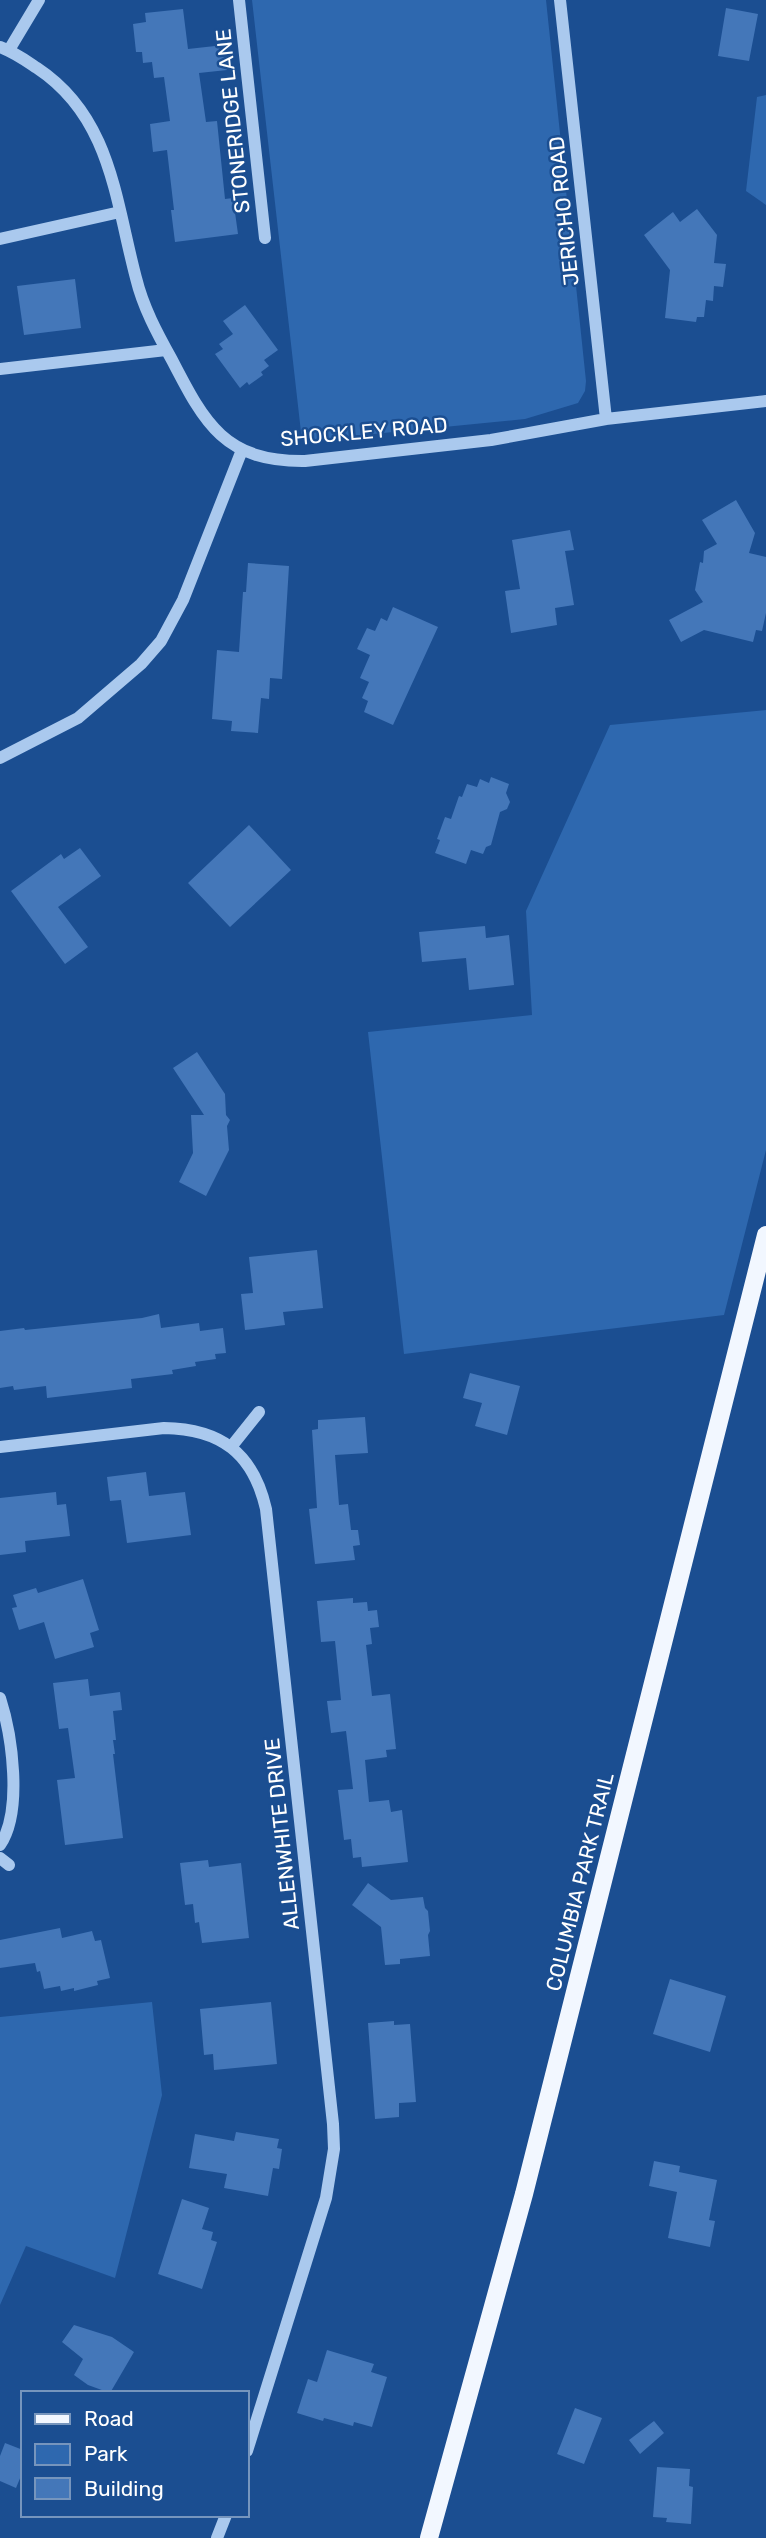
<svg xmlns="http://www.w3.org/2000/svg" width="766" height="2538" font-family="Rubik,sans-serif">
<rect width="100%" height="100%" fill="#1b4e91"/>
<path fill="#2e68af" d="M 252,0 L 546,0 L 586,381 L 585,391 L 578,403 L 525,419 L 302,441 Z
M 766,95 L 766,205 L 746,191 L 757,97 Z
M 766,710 L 766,1150 L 724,1315 L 404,1354 L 368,1032 L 532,1015 L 526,911 L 610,725 Z
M 152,2002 L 162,2095 L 115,2278 L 26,2246 L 0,2305 L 0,2017 Z"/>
<path fill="#4477b9" d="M 726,8 L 758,14 L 749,61 L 718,56 Z
M 183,9 L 188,49 L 224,45 L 227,70 L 199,73 L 206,122 L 217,121 L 225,199 L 233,198 L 238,234 L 175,242 L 171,210 L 174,210 L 167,150 L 153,152 L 150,124 L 170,121 L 164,77 L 154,78 L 152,62 L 143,63 L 142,52 L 136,52 L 133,24 L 146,22 L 145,13 Z
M 697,209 L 717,235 L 714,263 L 726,264 L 723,287 L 714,286 L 713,301 L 706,300 L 704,317 L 697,317 L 696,322 L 665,318 L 670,270 L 644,235 L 673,212 L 680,222 Z
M 75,279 L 81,328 L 24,335 L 17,286 Z
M 245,305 L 278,350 L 264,360 L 269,366 L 261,372 L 263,375 L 249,385 L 247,382 L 240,388 L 215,354 L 223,349 L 219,344 L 233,334 L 223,321 Z
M 736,500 L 755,533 L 749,553 L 766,557 L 766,613 L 762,631 L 756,630 L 753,642 L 704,630 L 681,642 L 669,620 L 703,602 L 695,590 L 700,562 L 703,563 L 704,551 L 717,544 L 702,520 Z
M 570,530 L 574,550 L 565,551 L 574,605 L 555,608 L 557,625 L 511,633 L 505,591 L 520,589 L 512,540 Z
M 248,563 L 289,566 L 282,679 L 270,678 L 269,699 L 261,698 L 258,733 L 231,731 L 232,721 L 212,719 L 217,650 L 239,652 L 243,592 L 246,592 Z
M 393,607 L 438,627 L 393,725 L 364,712 L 368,701 L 362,698 L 369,682 L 360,678 L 370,655 L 357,649 L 367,628 L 375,631 L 381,618 L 387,621 Z
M 491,777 L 509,784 L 506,793 L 510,802 L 507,809 L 500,812 L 491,845 L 486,847 L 483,854 L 471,850 L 466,864 L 435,853 L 440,840 L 437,839 L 445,817 L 451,819 L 459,796 L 462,797 L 467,784 L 477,787 L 480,779 L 489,783 Z
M 249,825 L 291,870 L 230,927 L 188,883 Z
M 80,848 L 101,876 L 58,907 L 88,947 L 65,964 L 11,891 L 61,854 L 64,859 Z
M 485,926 L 486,938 L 509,935 L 514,985 L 469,990 L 466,958 L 422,962 L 419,932 Z
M 197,1052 L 225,1094 L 226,1115 L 230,1120 L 227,1126 L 229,1150 L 206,1196 L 179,1182 L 193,1153 L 191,1115 L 204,1115 L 173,1068 Z
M 317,1250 L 323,1308 L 283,1312 L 285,1325 L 245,1330 L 241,1294 L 253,1293 L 249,1257 Z
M 159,1314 L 161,1328 L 199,1323 L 200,1331 L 223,1328 L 226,1353 L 215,1354 L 216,1359 L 195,1362 L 196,1366 L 172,1370 L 173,1374 L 131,1379 L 132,1388 L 47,1398 L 46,1386 L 14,1390 L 13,1386 L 0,1388 L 0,1331 L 24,1328 L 25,1330 L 142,1318 Z
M 470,1373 L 520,1386 L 507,1435 L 475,1426 L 482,1403 L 463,1398 Z
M 365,1417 L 368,1453 L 335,1455 L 339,1505 L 348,1504 L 351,1530 L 358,1530 L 360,1545 L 353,1546 L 355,1560 L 315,1564 L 309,1509 L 317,1508 L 312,1430 L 318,1429 L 318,1420 Z
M 146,1472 L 149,1496 L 185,1492 L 191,1535 L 127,1543 L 121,1500 L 110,1501 L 107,1477 Z
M 56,1492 L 57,1505 L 66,1504 L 70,1536 L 25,1541 L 26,1552 L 0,1555 L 0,1498 Z
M 83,1579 L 99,1630 L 90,1633 L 94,1647 L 55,1659 L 44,1622 L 19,1630 L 12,1608 L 17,1607 L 13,1595 L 36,1588 L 38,1593 Z
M 353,1598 L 353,1603 L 367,1602 L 368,1611 L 377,1610 L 379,1627 L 370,1628 L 372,1644 L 366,1645 L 372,1696 L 390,1694 L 396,1749 L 386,1750 L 387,1757 L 365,1760 L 369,1802 L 389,1800 L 391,1812 L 402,1810 L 408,1862 L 362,1867 L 361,1857 L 353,1858 L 351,1839 L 344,1840 L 338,1790 L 353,1789 L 346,1731 L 331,1733 L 327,1701 L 341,1700 L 335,1641 L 321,1642 L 317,1601 Z
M 88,1679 L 90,1696 L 120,1692 L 122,1710 L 113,1711 L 116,1740 L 113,1740 L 115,1754 L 113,1754 L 123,1838 L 65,1845 L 57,1780 L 75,1778 L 68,1728 L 59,1729 L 53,1683 Z
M 208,1860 L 209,1867 L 241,1863 L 249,1938 L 202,1943 L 199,1922 L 195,1923 L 193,1904 L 185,1905 L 180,1863 Z
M 368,1883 L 391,1900 L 423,1897 L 425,1908 L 428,1911 L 430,1931 L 428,1935 L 430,1956 L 400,1959 L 400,1964 L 385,1965 L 381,1927 L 352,1905 Z
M 60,1928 L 62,1938 L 92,1931 L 95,1941 L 101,1940 L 110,1978 L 97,1981 L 98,1985 L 74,1991 L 74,1988 L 61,1991 L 60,1986 L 44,1989 L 40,1971 L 37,1972 L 35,1963 L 0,1968 L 0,1940 Z
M 670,1979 L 726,1996 L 710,2052 L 653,2034 Z
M 271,2002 L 277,2064 L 214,2070 L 213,2054 L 204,2055 L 200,2009 Z
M 394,2021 L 394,2025 L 410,2024 L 416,2102 L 399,2103 L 399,2117 L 375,2119 L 368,2023 Z
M 236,2132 L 279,2139 L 277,2148 L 282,2149 L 279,2169 L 273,2168 L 268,2196 L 224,2188 L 227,2174 L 189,2168 L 195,2134 L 234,2141 Z
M 654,2161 L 680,2166 L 679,2172 L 717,2180 L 709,2220 L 715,2221 L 710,2247 L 668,2238 L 677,2192 L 649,2186 Z
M 182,2199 L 209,2208 L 202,2229 L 213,2232 L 211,2240 L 217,2242 L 202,2289 L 158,2274 Z
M 74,2325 L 112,2337 L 134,2352 L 110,2393 L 88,2385 L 74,2375 L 83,2359 L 62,2342 Z
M 327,2350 L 374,2364 L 371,2372 L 387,2377 L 372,2427 L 354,2422 L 353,2426 L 324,2418 L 323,2421 L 297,2413 L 308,2379 L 317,2382 Z
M 575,2408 L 602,2418 L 584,2464 L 557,2454 Z
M 654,2421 L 664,2433 L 640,2454 L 629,2440 Z
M 5,2443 L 23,2450 L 23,2471 L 16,2488 L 0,2481 L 0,2456 Z
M 657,2467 L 690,2469 L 689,2486 L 693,2487 L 691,2524 L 666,2522 L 667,2518 L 653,2517 Z"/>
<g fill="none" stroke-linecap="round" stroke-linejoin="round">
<path stroke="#aac9ee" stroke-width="12" d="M 239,0 L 265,238
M 560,0 L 606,419
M 0,47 C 14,52 25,60 37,68 C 111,117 115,199 136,278 C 143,307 157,333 172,360 C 205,424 225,462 305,461 L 491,440 L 606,419 L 766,401
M 9,50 L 39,0
M 0,239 L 120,212
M 0,369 L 166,350
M 0,758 L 78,718 L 141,664 L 161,641 L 183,600 L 242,450
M 0,1447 L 164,1428 C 221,1429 253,1453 266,1509 L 333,2124 L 334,2149 L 326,2198 L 247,2451
M 231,1447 L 259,1412
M 0,1698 C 12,1735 23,1811 0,1845
M 0,1858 L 9,1865
M 217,2538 L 226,2515"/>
<path stroke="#f2f7ff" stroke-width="18" d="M 429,2538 L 524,2194 L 766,1235"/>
</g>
<g text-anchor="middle" stroke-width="5" stroke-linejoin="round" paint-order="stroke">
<g font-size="21" fill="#fff" stroke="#1b4e91">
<text transform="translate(233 121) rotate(-96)" y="7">STONERIDGE LANE</text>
<text transform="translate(564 211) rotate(-96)" y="7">JERICHO ROAD</text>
<text transform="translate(364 432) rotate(-5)" y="7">SHOCKLEY ROAD</text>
<text transform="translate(282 1834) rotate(-96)" y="7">ALLENWHITE DRIVE</text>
<text transform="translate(580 1882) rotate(-76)" y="7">COLUMBIA PARK TRAIL</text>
</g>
</g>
<rect x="21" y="2391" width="228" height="126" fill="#1b4e91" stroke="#7695bd" stroke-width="2"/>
<rect x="35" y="2414" width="35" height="10" fill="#f2f7ff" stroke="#7695bd" stroke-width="2"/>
<text x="84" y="2426" font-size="21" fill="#ffffff">Road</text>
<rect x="35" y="2444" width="35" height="21" fill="#2e68af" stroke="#7695bd" stroke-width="2"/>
<text x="84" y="2461" font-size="21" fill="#ffffff">Park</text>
<rect x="35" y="2478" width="35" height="21" fill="#4477b9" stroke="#7695bd" stroke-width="2"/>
<text x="84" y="2496" font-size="21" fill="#ffffff">Building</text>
</svg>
